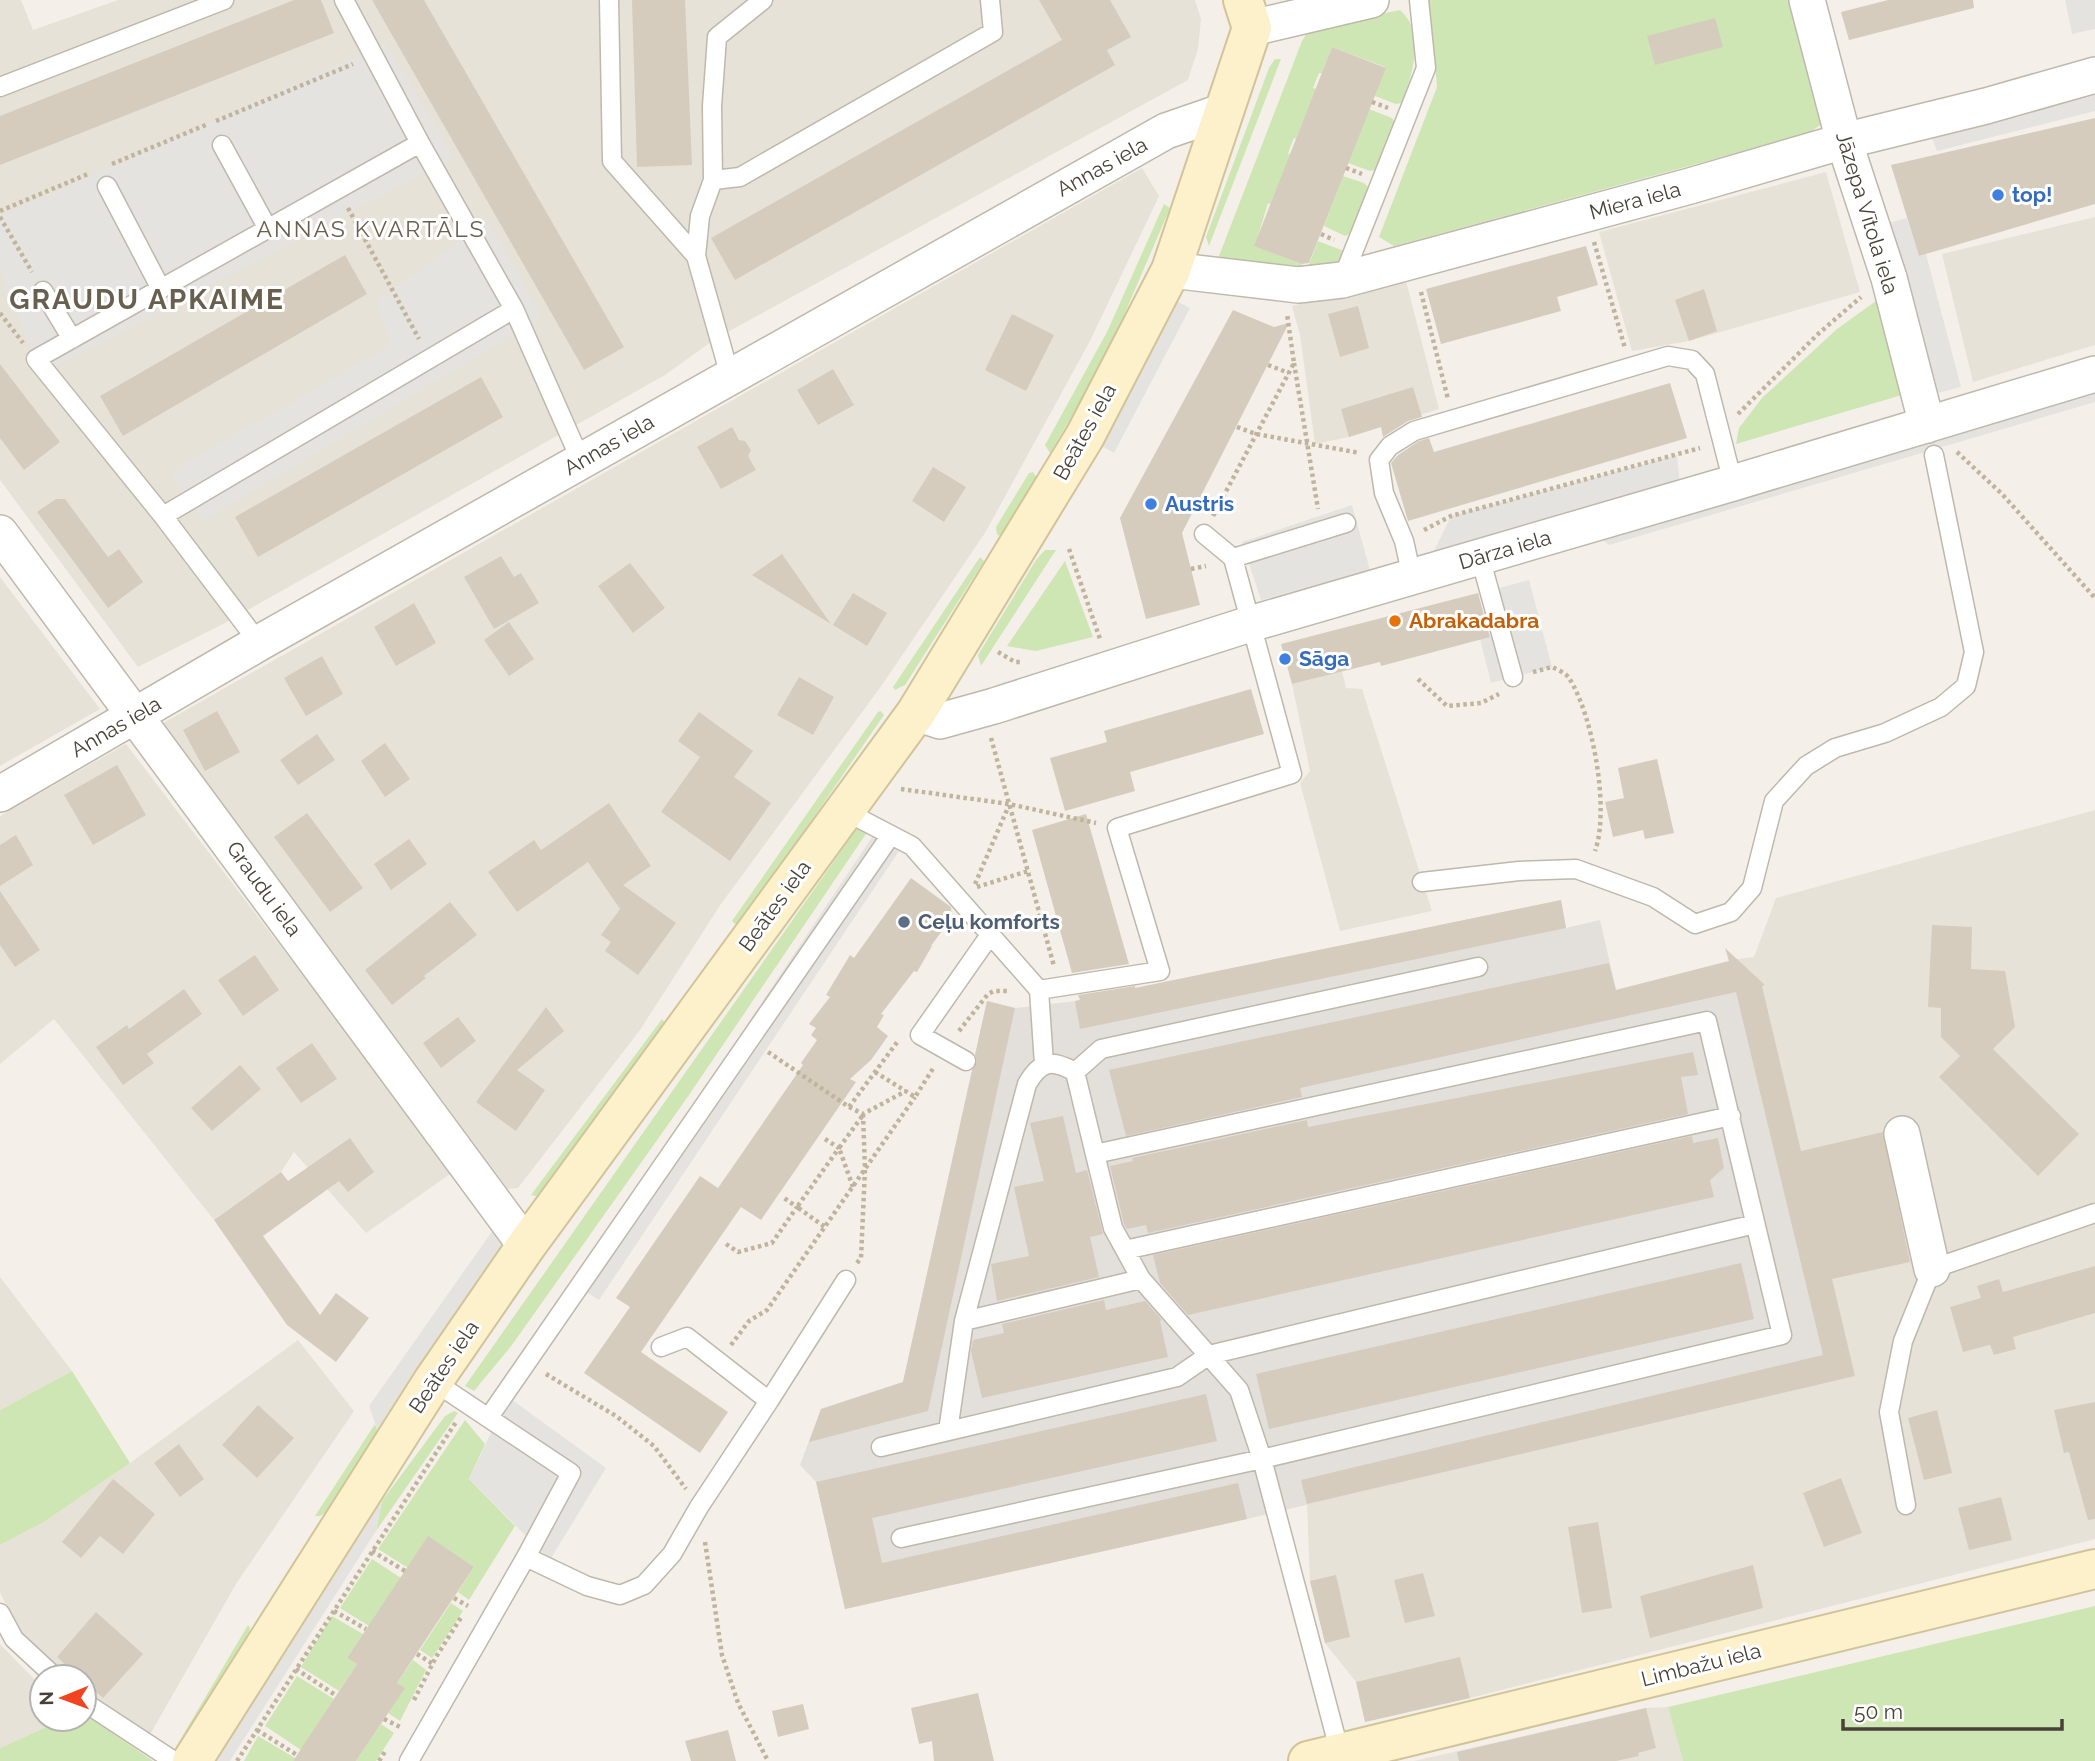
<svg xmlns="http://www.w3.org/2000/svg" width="2095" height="1761" font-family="Raleway,sans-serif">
<rect width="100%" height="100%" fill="#f4f0e9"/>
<path fill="#e7e2d7" d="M 0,0 L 21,0 L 33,30 L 118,0 L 1195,0 L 1201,19 L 1198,49 L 1188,80 L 715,339 L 665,375 L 223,624 L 138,667 L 0,480 Z
M 1142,168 L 1159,196 L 1090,341 L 985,533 L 882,685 L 721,904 L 640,1030 L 518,1188 L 508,1189 L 163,723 Z
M 1826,172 L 1860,292 L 1689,341 L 1632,351 L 1599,232 Z
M 2095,217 L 2095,345 L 1973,382 L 1942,254 Z
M 1405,277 L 1439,409 L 1349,437 L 1315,444 L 1300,335 L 1292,306 Z
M 0,577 L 100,709 L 0,766 Z
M 1342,671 L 1346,688 L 1362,689 L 1432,911 L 1340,931 L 1300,783 L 1310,771 L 1292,684 Z
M 126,744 L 453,1172 L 366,1233 L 294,1152 L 281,1172 L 214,1220 L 54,1019 L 0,1064 L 0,816 Z
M 2095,810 L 2095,1539 L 1470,1698 L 1365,1722 L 1356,1682 L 1325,1643 L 1310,1581 L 1307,1504 L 1854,1376 L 1761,982 L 1737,959 L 1754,957 L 1776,898 Z
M 0,1277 L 72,1371 L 0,1410 Z
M 298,1340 L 354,1411 L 236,1584 L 148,1738 L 84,1693 L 84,1677 L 65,1677 L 19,1634 L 0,1592 L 0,1545 L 44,1522 L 130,1463 Z
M 0,1644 L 42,1687 L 42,1719 L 64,1719 L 0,1748 Z
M 1668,1707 L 1683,1761 L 1414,1761 L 1646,1708 Z"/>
<path fill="#e3dfda" d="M 1561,900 L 1566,928 L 1600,920 L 1616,990 L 1737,959 L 1761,982 L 1855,1376 L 1247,1519 L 845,1609 L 816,1482 L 800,1465 L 821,1409 L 903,1382 L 987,1001 L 1015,1008 L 1075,1001 Z"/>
<path fill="#cee6b3" d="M 1429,0 L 1799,0 L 1826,112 L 1822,124 L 1807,134 L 1394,246 L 1379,237 L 1437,87 Z
M 1400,10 C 1426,32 1412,76 1402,103 L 1396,104 L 1375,96 L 1385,67 L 1332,47 L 1322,73 L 1319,73 L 1313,88 L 1316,89 L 1296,139 L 1294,138 L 1288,153 L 1290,155 L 1271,204 L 1268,203 L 1255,246 L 1308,267 L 1318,241 L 1344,251 L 1340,260 L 1329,271 L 1228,263 L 1219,256 L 1302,41 L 1307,33 L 1322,26 Z
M 1275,59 L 1281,59 L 1209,246 L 1206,237 L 1269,68 Z
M 1369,109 L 1392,118 L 1395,123 L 1375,170 L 1370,171 L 1348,163 Z
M 1343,176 L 1364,183 L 1368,187 L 1352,233 L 1345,236 L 1324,226 Z
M 1164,204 L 1170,208 L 1115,336 L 1089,387 L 1050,453 L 1045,445 L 1107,332 Z
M 1876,301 L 1898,372 L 1902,395 L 1736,444 L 1739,428 L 1762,398 L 1837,329 Z
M 1033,472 L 1037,478 L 1004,533 L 1001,536 L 997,535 L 996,527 L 1029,473 Z
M 1045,550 L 1056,550 L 981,666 L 978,655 L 1036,560 Z
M 980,557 L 984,561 L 905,685 L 895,690 L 893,687 Z
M 1065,561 L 1093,637 L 1036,651 L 1007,646 Z
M 881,711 L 884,715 L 744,919 L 735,924 L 732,921 L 878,712 Z
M 858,827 L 870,828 L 689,1095 L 512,1345 L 474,1391 L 465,1386 Z
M 662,1019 L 667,1026 L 539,1197 L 531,1195 Z
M 72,1371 L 130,1463 L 44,1522 L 0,1545 L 0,1410 Z
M 454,1411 L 458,1413 L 376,1531 L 382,1501 L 445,1416 Z
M 465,1420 L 485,1444 L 469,1479 L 515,1526 L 469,1600 L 458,1592 L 474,1567 L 428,1537 L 408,1568 L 378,1549 Z
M 375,1424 L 380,1437 L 329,1510 L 320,1516 L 315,1516 Z
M 372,1559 L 401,1578 L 369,1626 L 340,1608 Z
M 451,1603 L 463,1611 L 432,1658 L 420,1650 Z
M 2095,1606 L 2095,1761 L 1683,1761 L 1668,1707 Z
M 332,1616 L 363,1634 L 347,1658 L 357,1664 L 339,1691 L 301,1667 Z
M 248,1625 L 250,1628 L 249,1633 L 178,1753 L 173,1752 Z
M 413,1660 L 426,1670 L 400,1721 L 388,1713 L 404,1688 L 397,1683 Z
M 297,1676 L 334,1699 L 301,1750 L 265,1726 Z
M 85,1714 L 153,1761 L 0,1761 L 0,1748 L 64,1719 L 84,1719 Z
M 381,1724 L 394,1733 L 376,1761 L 356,1761 Z
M 258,1736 L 295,1758 L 293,1761 L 244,1761 Z"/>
<path fill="#e5e3e0" d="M 2065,0 L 2095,0 L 2095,29 L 2072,34 Z
M 386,43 L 454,158 L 41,374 L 0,268 L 0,216 Z
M 2095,88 L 2095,111 L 1937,151 L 1928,128 Z
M 1907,218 L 1919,256 L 1926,254 L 1961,387 L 1930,395 L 1888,223 Z
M 488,220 L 542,318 L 202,521 L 170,472 L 390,346 L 377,301 Z
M 1171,298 L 1190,308 L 1114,453 L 1096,443 Z
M 2095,390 L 2095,402 L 1609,545 L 1600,538 Z
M 1677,455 L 1680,485 L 1434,551 L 1451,516 Z
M 1352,505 L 1370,570 L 1261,600 L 1242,542 Z
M 1529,580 L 1552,667 L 1491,683 L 1480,639 L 1492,636 L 1481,593 Z
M 874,834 L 899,851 L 599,1300 L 574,1284 Z
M 493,1230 L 507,1242 L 380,1437 L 369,1406 Z
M 508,1397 L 606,1468 L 550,1560 L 469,1479 Z
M 382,1501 L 376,1531 L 230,1761 L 213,1761 L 298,1618 Z"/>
<path fill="#d5ccbe" d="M 294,0 L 321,0 L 334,33 L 0,165 L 0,116 Z
M 372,0 L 424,0 L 624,347 L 584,370 Z
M 632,0 L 685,0 L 692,165 L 637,167 Z
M 1039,0 L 1110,0 L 1131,37 L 1107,50 L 1115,65 L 735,280 L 711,238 L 1062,40 Z
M 1888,0 L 1973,0 L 1974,8 L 1849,40 L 1841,12 Z
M 1715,18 L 1723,47 L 1655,65 L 1647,36 Z
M 1332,47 L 1386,68 L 1309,263 L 1301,264 L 1254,246 Z
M 2095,118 L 2095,204 L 1919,256 L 1891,165 Z
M 1586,246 L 1598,285 L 1557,297 L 1561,311 L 1441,344 L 1426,289 Z
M 345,255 L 367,294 L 123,436 L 100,396 Z
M 1704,289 L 1717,331 L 1689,341 L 1675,300 Z
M 1358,306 L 1369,348 L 1340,357 L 1328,314 Z
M 1233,310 L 1274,327 L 1289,323 L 1182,533 L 1200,605 L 1146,619 L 1120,518 Z
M 1012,314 L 1054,335 L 1026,391 L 985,370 Z
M 0,364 L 60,442 L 24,470 L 0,438 Z
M 833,369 L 854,405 L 818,425 L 797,390 Z
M 481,377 L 503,417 L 258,557 L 235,517 Z
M 1670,383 L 1687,438 L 1408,521 L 1391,463 L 1398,455 L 1419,441 L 1429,438 L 1434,452 Z
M 1413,387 L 1422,417 L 1408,421 L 1383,437 L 1381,427 L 1349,437 L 1341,409 Z
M 732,427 L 739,440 L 745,441 L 751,450 L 748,456 L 756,470 L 721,489 L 697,447 Z
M 933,467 L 966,487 L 944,522 L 912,501 Z
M 56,499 L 65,499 L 108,557 L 119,549 L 143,582 L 108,608 L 37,512 Z
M 782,554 L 831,624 L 752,575 Z
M 501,556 L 514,577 L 521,573 L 539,603 L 494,629 L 464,577 Z
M 630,563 L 665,608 L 633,633 L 598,586 Z
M 853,593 L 887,613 L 867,646 L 833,625 Z
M 1478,593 L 1490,637 L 1381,666 L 1380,662 L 1292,684 L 1281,644 Z
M 414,603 L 436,643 L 396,666 L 374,627 Z
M 509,622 L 534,659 L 509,676 L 484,640 Z
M 322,656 L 343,694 L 306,716 L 284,678 Z
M 799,677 L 834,697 L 813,735 L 777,715 Z
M 1251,689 L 1264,734 L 1130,772 L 1135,791 L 1065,811 L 1050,758 L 1107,742 L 1104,731 Z
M 217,711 L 240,752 L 205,771 L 183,730 Z
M 699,712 L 753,751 L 734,777 L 771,803 L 730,861 L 661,812 L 700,757 L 678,741 Z
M 317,734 L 335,760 L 298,785 L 280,760 Z
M 385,743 L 410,779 L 385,797 L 361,761 Z
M 1657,759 L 1674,833 L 1645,839 L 1643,830 L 1613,837 L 1605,802 L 1624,798 L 1618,768 Z
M 117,765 L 146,815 L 93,845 L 64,795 Z
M 609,803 L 651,866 L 623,885 L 676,923 L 638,975 L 605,951 L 611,942 L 601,935 L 620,909 L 588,862 L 517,912 L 488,872 L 534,840 L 541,850 Z
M 307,813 L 363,888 L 330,912 L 274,837 Z
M 1086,814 L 1129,964 L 1072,973 L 1032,830 Z
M 16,835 L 33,865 L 0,886 L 0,845 Z
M 409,839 L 427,864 L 391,890 L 374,864 Z
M 911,878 L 951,907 L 952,917 L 931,946 L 932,946 L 917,972 L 914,971 L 881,1014 L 884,1015 L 877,1027 L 888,1036 L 871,1060 L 850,1079 L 856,1082 L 761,1220 L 741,1207 L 641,1352 L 728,1412 L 700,1453 L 584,1373 L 630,1307 L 616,1298 L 700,1176 L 718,1188 L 803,1065 L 801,1063 L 817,1040 L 811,1035 L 816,1028 L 809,1024 L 830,997 L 826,995 L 850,955 L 854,958 Z
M 0,891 L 40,950 L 15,967 L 0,945 Z
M 1561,900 L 1566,928 L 1080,1029 L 1075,1001 L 1080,1000 L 1078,995 L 1135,986 L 1135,988 Z
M 450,902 L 477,935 L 424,976 L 426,978 L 392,1005 L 365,970 Z
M 1932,925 L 1972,927 L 1971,969 L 2005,971 L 2015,1027 L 1993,1049 L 2079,1134 L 2038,1176 L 1939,1077 L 1960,1056 L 1941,1037 L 1941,1008 L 1928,1007 Z
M 1725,948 L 1765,985 L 1762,986 L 1801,1151 L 1883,1132 L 1910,1262 L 1832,1279 L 1855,1376 L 1307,1504 L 1301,1480 L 1823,1355 L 1736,992 L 1300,1088 L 1302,1097 L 1126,1136 L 1109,1070 L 1609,963 L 1616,990 L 1729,961 Z
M 255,955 L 279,990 L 243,1016 L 218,980 Z
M 184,989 L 202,1014 L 147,1054 L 154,1063 L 123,1085 L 96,1047 L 127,1025 L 129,1029 Z
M 987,1001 L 1015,1008 L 928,1411 L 809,1442 L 821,1409 L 903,1382 L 972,1071 L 977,1062 L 975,1055 Z
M 546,1007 L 564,1031 L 517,1070 L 545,1090 L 516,1131 L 476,1102 Z
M 458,1017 L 476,1041 L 441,1068 L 423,1043 Z
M 312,1043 L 337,1079 L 301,1103 L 276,1068 Z
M 1693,1052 L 1698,1075 L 1681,1077 L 1688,1114 L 1148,1233 L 1146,1225 L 1127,1229 L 1124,1224 L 1110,1166 L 1133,1161 L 1132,1158 L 1307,1120 L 1308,1127 Z
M 240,1065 L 261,1089 L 212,1131 L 191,1108 Z
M 1063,1116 L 1076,1173 L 1087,1170 L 1103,1234 L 1090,1237 L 1099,1277 L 997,1301 L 991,1264 L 1029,1256 L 1014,1187 L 1044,1181 L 1030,1123 Z
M 1692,1136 L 1693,1143 L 1718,1138 L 1724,1168 L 1710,1180 L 1714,1197 L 1188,1315 L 1160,1283 L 1153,1255 Z
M 350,1138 L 374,1172 L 348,1192 L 339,1181 L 263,1236 L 320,1315 L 336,1293 L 369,1318 L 336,1362 L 287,1325 L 214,1220 L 281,1172 L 288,1181 Z
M 1741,1263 L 1754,1319 L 1269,1429 L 1256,1374 Z
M 2095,1266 L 2095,1313 L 2013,1337 L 2016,1349 L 1994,1355 L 1990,1345 L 1963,1352 L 1950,1307 L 1981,1298 L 1977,1286 L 1999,1279 L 2003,1292 Z
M 1104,1300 L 1106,1310 L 1145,1301 L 1162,1320 L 1160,1321 L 1168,1357 L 982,1398 L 971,1351 L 973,1340 L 1004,1333 L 1002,1324 Z
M 1206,1394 L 1217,1441 L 872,1518 L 882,1563 L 1238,1483 L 1247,1519 L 845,1609 L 816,1482 Z
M 2095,1402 L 2095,1519 L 2088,1520 L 2069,1452 L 2064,1453 L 2054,1410 Z
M 258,1405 L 294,1438 L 257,1478 L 222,1445 Z
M 1937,1410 L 1952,1473 L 1924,1480 L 1908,1418 Z
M 179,1444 L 204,1479 L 180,1497 L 154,1463 Z
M 1841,1478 L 1862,1533 L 1824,1547 L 1803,1493 Z
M 113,1479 L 155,1514 L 123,1554 L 100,1536 L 81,1558 L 62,1542 Z
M 2001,1497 L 2012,1540 L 1969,1550 L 1958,1508 Z
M 1598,1522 L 1612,1608 L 1582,1613 L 1568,1527 Z
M 428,1536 L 474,1567 L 397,1683 L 405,1688 L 356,1761 L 293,1761 L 357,1664 L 347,1658 Z
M 1753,1565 L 1763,1608 L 1650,1638 L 1640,1596 Z
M 1423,1573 L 1435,1616 L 1405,1623 L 1394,1580 Z
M 1336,1575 L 1350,1637 L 1325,1643 L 1310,1581 Z
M 96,1612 L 143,1654 L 103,1698 L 84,1681 L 84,1677 L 79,1677 L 57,1657 Z
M 1460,1657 L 1470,1698 L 1365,1722 L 1356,1682 Z
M 978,1693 L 994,1761 L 934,1761 L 932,1741 L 919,1744 L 911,1708 Z
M 803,1704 L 809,1729 L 778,1737 L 772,1711 Z
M 1646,1708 L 1656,1748 L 1638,1753 L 1639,1756 L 1616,1761 L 1459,1761 L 1457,1752 Z
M 728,1730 L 736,1761 L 691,1761 L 685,1741 Z"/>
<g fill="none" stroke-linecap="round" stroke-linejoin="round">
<defs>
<path id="lane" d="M 344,0 L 420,143 L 514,309 L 581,461
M 609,0 L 612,161 L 696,256 L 730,376
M 763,0 L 717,37 L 712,106 L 713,180 L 740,177 L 993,32 L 990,0
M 0,87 L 224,0
M 222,145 L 268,229
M 107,186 L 161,289
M 696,256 L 700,216 L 713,180
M 1342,280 L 1426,68 L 1419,0
M 43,291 L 72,339
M 163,516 L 514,309
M 1204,534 L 1233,558
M 1480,557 L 1513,677
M 1412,577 L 1404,541 L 1384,493 L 1379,460 L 1390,446 L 1414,431 L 1668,356 L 1692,360 L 1705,374 L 1733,483
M 259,643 L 163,516 L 36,359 L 420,143
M 845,811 L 912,846 L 1039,990 L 1044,1064
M 1422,882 L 1519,871 L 1576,869 L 1653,897 L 1695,924 L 1731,912 L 1752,888 L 1774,801 L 1806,766 L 1835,748 L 1885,733 L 1941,707 L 1966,686 L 1974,652 L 1934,455
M 1039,990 L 1160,971 L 1117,828 L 1292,774 L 1233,558 L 1346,523
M 966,1061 L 920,1035 L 990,935
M 1075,1072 L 1101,1049 L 1478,967
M 1125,1250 L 1731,1116
M 964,1321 L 1141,1279
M 769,1401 L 846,1280
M 489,1417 L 891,835
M 948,1431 L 964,1321 L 1027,1084 C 1041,1060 1052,1059 1075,1072 L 1113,1228 L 1141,1279 L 1239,1390 L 1262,1459 L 1340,1753
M 881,1447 L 1177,1377 L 1209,1355 L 1755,1224
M 1906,1505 L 1889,1412 L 1903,1341 L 1932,1269 L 2095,1213
M 901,1538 L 1262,1459 L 1782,1335 L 1707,1021 L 1095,1154
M 526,1557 L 587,1586 L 620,1595 L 644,1585 L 672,1554 L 699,1507 L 769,1401 L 687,1337 L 661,1347
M 0,1613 L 14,1639 L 55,1677
M 84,1702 L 174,1761
M 409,1761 L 526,1557 L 571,1473 L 433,1381"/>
<path id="street" d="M 1807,0 L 1844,141 L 1889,278 L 1927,425
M 1252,28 L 1371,0
M 1171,270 L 1298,285 L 1342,280 L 1690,186 L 1844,141 L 1986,106 L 2095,75
M 0,533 L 526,1246
M 916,713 L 940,721 L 994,706 L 1250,624 L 1733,483 L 2095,374
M 0,794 L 259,643 L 1166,131 L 1224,111
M 1902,1134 L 1932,1269"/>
<path id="secondary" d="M 192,1761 L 433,1381 L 526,1246 L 916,713 L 1085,436 L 1171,270 L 1252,28 L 1243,0
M 1308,1761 L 2095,1569"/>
</defs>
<use href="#lane" stroke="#bfb8ab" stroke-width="21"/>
<use href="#street" stroke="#bfb8ab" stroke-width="38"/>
<use href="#secondary" stroke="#d2c49a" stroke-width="42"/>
<path stroke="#c0b49d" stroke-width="4.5" stroke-dasharray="3.5 3.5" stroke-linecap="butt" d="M 1372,102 L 1388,108
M 216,121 L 353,64
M 112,164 L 208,124
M 1346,168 L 1362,174
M 348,208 L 419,339
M 0,211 L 88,174
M 0,217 L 32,272
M 1321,234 L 1334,240
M 1594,242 L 1625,348
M 1421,292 L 1448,399
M 0,313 L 23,343
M 1294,363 L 1318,509
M 1268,365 L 1289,373
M 1738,414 L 1818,334 L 1861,297
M 1237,427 L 1256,434 L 1360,453
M 1957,452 L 2002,494 L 2095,598
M 1202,496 L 1218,506
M 1213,516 L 1294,363 L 1287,314
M 1424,530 L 1451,516 L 1700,448
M 1069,549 L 1100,639
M 1191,569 L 1206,566
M 998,652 L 1015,662 L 1022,662
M 1533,672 L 1552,667 C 1558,670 1566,673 1569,678 C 1593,715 1610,810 1595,851
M 1418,679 L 1447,706 L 1481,703 L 1499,694
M 991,738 L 1054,966
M 901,789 L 1009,804 L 1096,823
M 975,884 L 1009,805
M 977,887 L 1028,871
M 959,1031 L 988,994 L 994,991 L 1008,991
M 768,1052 L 849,1107 L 898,1041
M 875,1072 L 915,1097 L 934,1067
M 849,1107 L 863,1114 L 906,1091
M 825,1139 L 839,1148 L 797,1207 L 825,1227
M 853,1187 L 839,1148 L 863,1115
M 726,1244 L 738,1252 L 772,1243 L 797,1207 L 784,1198
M 857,1263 L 861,1258 L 865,1169 L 863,1114
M 731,1345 L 749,1321 L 767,1310 L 915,1097
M 546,1374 L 616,1416 L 654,1446 L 686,1489
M 705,1542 L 722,1655 L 738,1703 L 768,1761
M 372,1551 L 405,1571
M 454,1598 L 468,1606
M 334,1611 L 366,1629
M 417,1654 L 433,1664
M 296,1669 L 337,1696
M 414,1700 L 436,1657 L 462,1616
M 384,1719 L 400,1727
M 257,1730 L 297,1755
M 237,1761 L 456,1422
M 379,1761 L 386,1750"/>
<use href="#lane" stroke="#fff" stroke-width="18"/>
<use href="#street" stroke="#fff" stroke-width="35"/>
<use href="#secondary" stroke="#fcf1ca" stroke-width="38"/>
</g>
<g fill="#3f7fe0" stroke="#fff" stroke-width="2.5">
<circle cx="1998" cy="195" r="7"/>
<circle cx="1151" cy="504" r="7"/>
<circle cx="1285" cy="659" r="7"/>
</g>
<circle fill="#e8710a" stroke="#fff" stroke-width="2.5" cx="1395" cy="621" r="7"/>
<circle fill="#5c6f8a" stroke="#fff" stroke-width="2.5" cx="904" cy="922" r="7"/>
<g text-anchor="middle" stroke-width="6" stroke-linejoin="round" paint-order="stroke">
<g font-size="21" fill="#474137" stroke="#fff">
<text transform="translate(1102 167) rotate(-29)" y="7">Annas iela</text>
<text transform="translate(1635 201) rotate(-15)" y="7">Miera iela</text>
<text transform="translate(1867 213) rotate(73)" y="7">Jāzepa Vītola iela</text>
<text transform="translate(1085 432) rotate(-61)" y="7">Beātes iela</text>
<text transform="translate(609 445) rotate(-30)" y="7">Annas iela</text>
<text transform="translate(1505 550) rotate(-16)" y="7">Dārza iela</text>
<text transform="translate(116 727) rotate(-30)" y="7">Annas iela</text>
<text transform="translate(264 889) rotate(54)" y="7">Graudu iela</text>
<text transform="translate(775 906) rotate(-54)" y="7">Beātes iela</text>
<text transform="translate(444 1367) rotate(-56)" y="7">Beātes iela</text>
<text transform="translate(1701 1665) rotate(-14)" y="7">Limbažu iela</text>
</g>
<g font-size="21" font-weight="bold" fill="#366cbe" stroke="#fff" text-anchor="start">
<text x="2012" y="202">top!</text>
<text x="1165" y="511">Austris</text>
<text x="1299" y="666">Sāga</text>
</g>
<g font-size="21" font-weight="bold" fill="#c56008" stroke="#fff" text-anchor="start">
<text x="1409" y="628">Abrakadabra</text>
</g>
<g font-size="21" font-weight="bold" fill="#4e5e75" stroke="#fff" text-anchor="start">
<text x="918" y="929">Ceļu komforts</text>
</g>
<g font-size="23" letter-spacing="2" fill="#695f4f" stroke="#fff">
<text x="371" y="237">ANNAS KVARTĀLS</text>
</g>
<g font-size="28" font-weight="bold" letter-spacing="2" fill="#695f4f" stroke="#fff">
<text x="147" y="309">GRAUDU APKAIME</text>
</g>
</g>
<g transform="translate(63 1698) rotate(269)"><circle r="33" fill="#ffffff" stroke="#b5b3af" stroke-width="2"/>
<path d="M0-5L12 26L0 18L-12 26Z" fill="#f14522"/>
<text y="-10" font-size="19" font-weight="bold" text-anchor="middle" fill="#474137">N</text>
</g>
<path d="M1843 1719v10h219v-10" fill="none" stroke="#474137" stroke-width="3.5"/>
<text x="1854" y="1719" font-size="21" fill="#474137" stroke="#ffffff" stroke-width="5" paint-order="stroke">50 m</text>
</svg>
